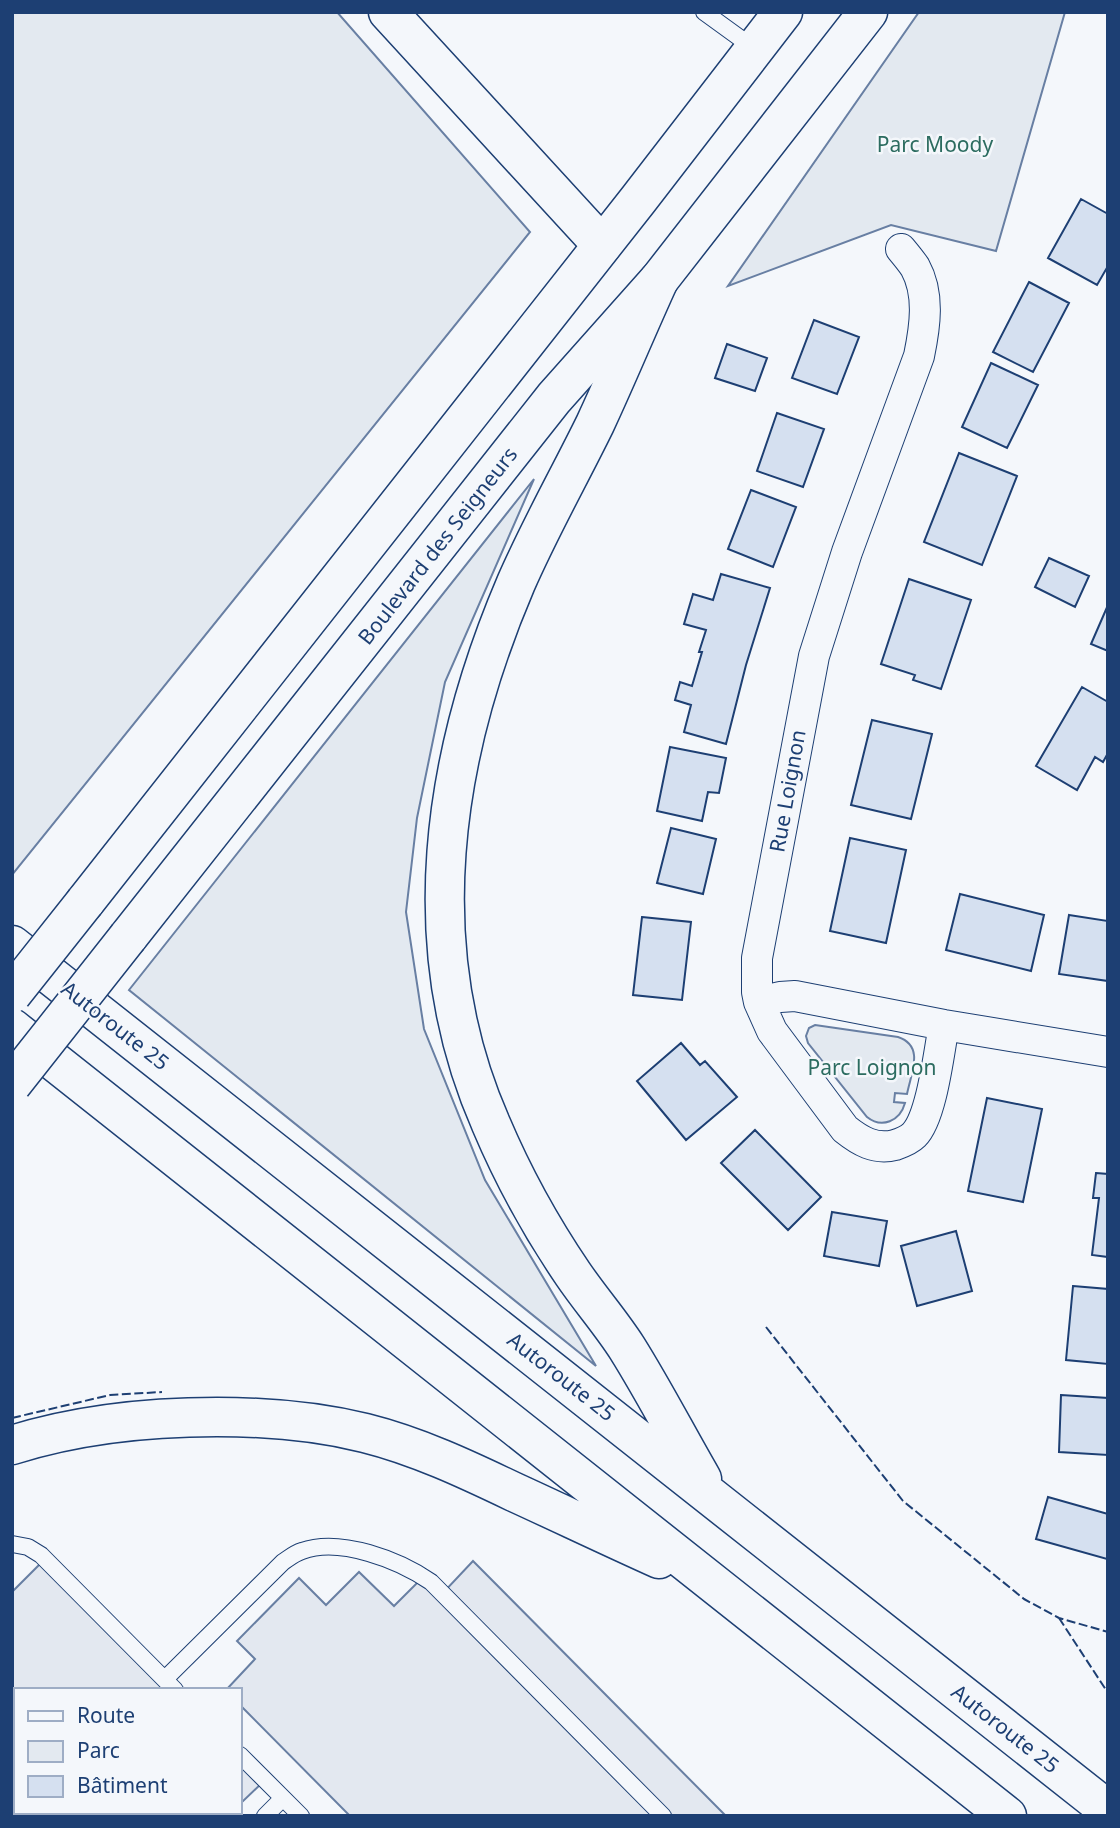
<svg xmlns="http://www.w3.org/2000/svg" width="1120" height="1828" font-family="'Noto Sans',sans-serif">
<rect width="100%" height="100%" fill="#f4f7fb"/>
<path fill="#e3e9f0" stroke="#687fa3" stroke-width="2" d="M 12,12 L 337,12 L 530,232 L 12,875 Z
M 919,12 L 1065,12 L 996,251 L 891,225 L 728,286 Z
M 534,479 L 445,682 L 417,818 L 406,912 L 424,1029 L 485,1180 L 596,1366 L 129,990 Z
M 815,1025 L 898,1037 C 925,1046 911,1073 907,1094 L 895,1093 L 894,1102 L 905,1103 C 900,1121 882,1129 867,1117 L 808,1043 L 806,1036 L 809,1028 Z"/>
<path fill="#e3e8f0" stroke="#687fa3" stroke-width="2" d="M 45,1559 L 175,1690 L 16,1690 L 16,1812 L 232,1812 L 228,1816 L 12,1816 L 12,1592 Z
M 473,1561 L 726,1816 L 350,1816 L 240,1705 L 240,1690 L 226,1690 L 255,1659 L 237,1641 L 299,1578 L 326,1605 L 359,1572 L 394,1606 L 423,1577 L 443,1593 Z
M 240,1755 L 265,1780 L 240,1804 Z"/>
<path fill="#d5e0f0" stroke="#1d3f73" stroke-width="2" d="M 1081,199 L 1108,214 L 1108,266 L 1097,285 L 1048,258 Z
M 1029,282 L 1069,303 L 1033,372 L 993,352 Z
M 814,320 L 859,337 L 837,394 L 792,378 Z
M 727,344 L 767,358 L 755,391 L 715,378 Z
M 991,363 L 1038,385 L 1007,448 L 962,427 Z
M 777,413 L 824,429 L 803,487 L 757,471 Z
M 959,453 L 1017,476 L 982,565 L 924,542 Z
M 751,490 L 796,507 L 773,567 L 728,549 Z
M 1049,558 L 1089,576 L 1075,607 L 1035,587 Z
M 721,574 L 770,588 L 746,665 L 726,744 L 684,732 L 691,705 L 675,700 L 680,682 L 692,686 L 702,652 L 699,652 L 706,630 L 684,624 L 693,594 L 713,600 Z
M 909,579 L 971,600 L 941,689 L 913,680 L 915,675 L 881,664 Z
M 1108,605 L 1108,651 L 1091,644 Z
M 1082,687 L 1108,702 L 1108,753 L 1103,762 L 1095,757 L 1077,790 L 1036,766 Z
M 872,720 L 932,734 L 911,819 L 851,805 Z
M 670,747 L 726,758 L 719,793 L 708,792 L 702,821 L 657,811 Z
M 671,828 L 716,839 L 703,894 L 657,883 Z
M 850,838 L 906,850 L 886,943 L 830,931 Z
M 960,894 L 1044,915 L 1031,971 L 946,950 Z
M 1069,915 L 1108,921 L 1108,981 L 1059,974 Z
M 642,917 L 691,922 L 682,1000 L 633,995 Z
M 681,1043 L 700,1065 L 705,1061 L 737,1097 L 686,1140 L 637,1081 Z
M 987,1098 L 1042,1109 L 1023,1202 L 968,1191 Z
M 755,1130 L 821,1197 L 788,1230 L 721,1163 Z
M 1096,1173 L 1108,1174 L 1108,1257 L 1092,1255 L 1099,1198 L 1093,1198 Z
M 832,1212 L 887,1221 L 879,1266 L 824,1256 Z
M 956,1231 L 972,1291 L 917,1306 L 901,1246 Z
M 1073,1286 L 1108,1289 L 1108,1364 L 1066,1360 Z
M 1061,1395 L 1108,1398 L 1108,1455 L 1059,1452 Z
M 1048,1497 L 1108,1514 L 1107,1559 L 1036,1539 Z"/>
<g fill="none" stroke-linecap="round" stroke-linejoin="round">
<defs>
<path id="service" d="M 704,12 L 755,49
M 12,1544 L 28,1547 L 41,1555 L 175,1690
M 165,1679 L 283,1562 C 289,1558 295,1553 302,1551 C 340,1537 399,1560 431,1582 L 663,1816
M 240,1755 L 301,1816
M 265,1816 L 283,1798"/>
<path id="minor" d="M 901,249 C 906,255 911,261 915,267 C 930,294 925,327 919,356 L 847,552 L 814,656 L 757,958 L 757,992 L 759,1002 L 780,997 L 795,996 L 944,1025 L 1108,1052
M 759,1002 L 772,1031 L 845,1129 C 860,1141 875,1150 895,1145 C 901,1143 909,1140 914,1135 C 932,1117 939,1051 944,1025"/>
<path id="secondary" d="M 85,902 L 638,200 L 783,12
M 128,937 L 554,398 L 659,280 L 868,12"/>
<path id="motorway" d="M 388,12 L 602,245
M 659,280 C 637,328 617,377 595,424 C 569,477 540,528 516,583 C 442,756 413,947 491,1124 C 513,1176 541,1227 573,1274 C 590,1299 611,1323 627,1348 C 654,1391 677,1436 702,1479
M 12,945 L 1108,1810
M 12,1028 L 1007,1816
M 12,1445 C 79,1424 147,1417 217,1417 C 267,1417 316,1421 365,1433 C 417,1446 466,1469 514,1492 C 562,1514 610,1537 659,1559"/>
</defs>
<use href="#service" stroke="#1d3f73" stroke-width="18"/>
<use href="#minor" stroke="#1d3f73" stroke-width="32"/>
<use href="#secondary" stroke="#1d3f73" stroke-width="41"/>
<use href="#motorway" stroke="#1d3f73" stroke-width="41"/>
<use href="#service" stroke="#f4f7fb" stroke-width="16"/>
<use href="#minor" stroke="#f4f7fb" stroke-width="30"/>
<use href="#secondary" stroke="#f4f7fb" stroke-width="38"/>
<use href="#motorway" stroke="#f4f7fb" stroke-width="38"/>
<defs>
<path id="secondary-bridge" d="M 12,994 L 85,902
M 12,1084 L 128,937"/>
</defs>
<use href="#secondary-bridge" stroke="#1d3f73" stroke-width="41" stroke-linecap="butt"/>
<use href="#secondary-bridge" stroke="#f4f7fb" stroke-width="38"/>
<path stroke="#1d3f73" stroke-width="2" stroke-dasharray="9 3.5" stroke-linecap="butt" d="M 766,1327 L 903,1501 L 1024,1599 L 1059,1618 L 1108,1632
M 12,1418 L 110,1395 L 162,1392
M 1059,1618 L 1108,1693"/>
</g>
<g text-anchor="middle" stroke-width="5" stroke-linejoin="round" paint-order="stroke">
<g font-size="21" fill="#2c6c60" stroke="#f4f7fb">
<text x="935" y="152">Parc Moody</text>
<text x="872" y="1075">Parc Loignon</text>
</g>
<g font-size="21" fill="#1d3f73" stroke="#f4f7fb">
<text transform="translate(438 546) rotate(-52)" y="7">Boulevard des Seigneurs</text>
<text transform="translate(788 791) rotate(-80)" y="7">Rue Loignon</text>
<text transform="translate(115 1026) rotate(38)" y="7">Autoroute 25</text>
<text transform="translate(561 1377) rotate(38)" y="7">Autoroute 25</text>
<text transform="translate(1005 1729) rotate(38)" y="7">Autoroute 25</text>
</g>
</g>
<rect width="1120" height="1828" fill="none" stroke="#1d3f73" stroke-width="28"/>
<rect x="14" y="1688" width="228" height="126" fill="#f4f7fb" stroke="#9eadc5" stroke-width="2"/>
<rect x="28" y="1711" width="35" height="10" fill="#f4f7fb" stroke="#9eadc5" stroke-width="2"/>
<text x="77" y="1723" font-size="21" fill="#1d3f73">Route</text>
<rect x="28" y="1741" width="35" height="21" fill="#e3e9f0" stroke="#9eadc5" stroke-width="2"/>
<text x="77" y="1758" font-size="21" fill="#1d3f73">Parc</text>
<rect x="28" y="1776" width="35" height="21" fill="#d5e0f0" stroke="#9eadc5" stroke-width="2"/>
<text x="77" y="1793" font-size="21" fill="#1d3f73">Bâtiment</text>
</svg>
